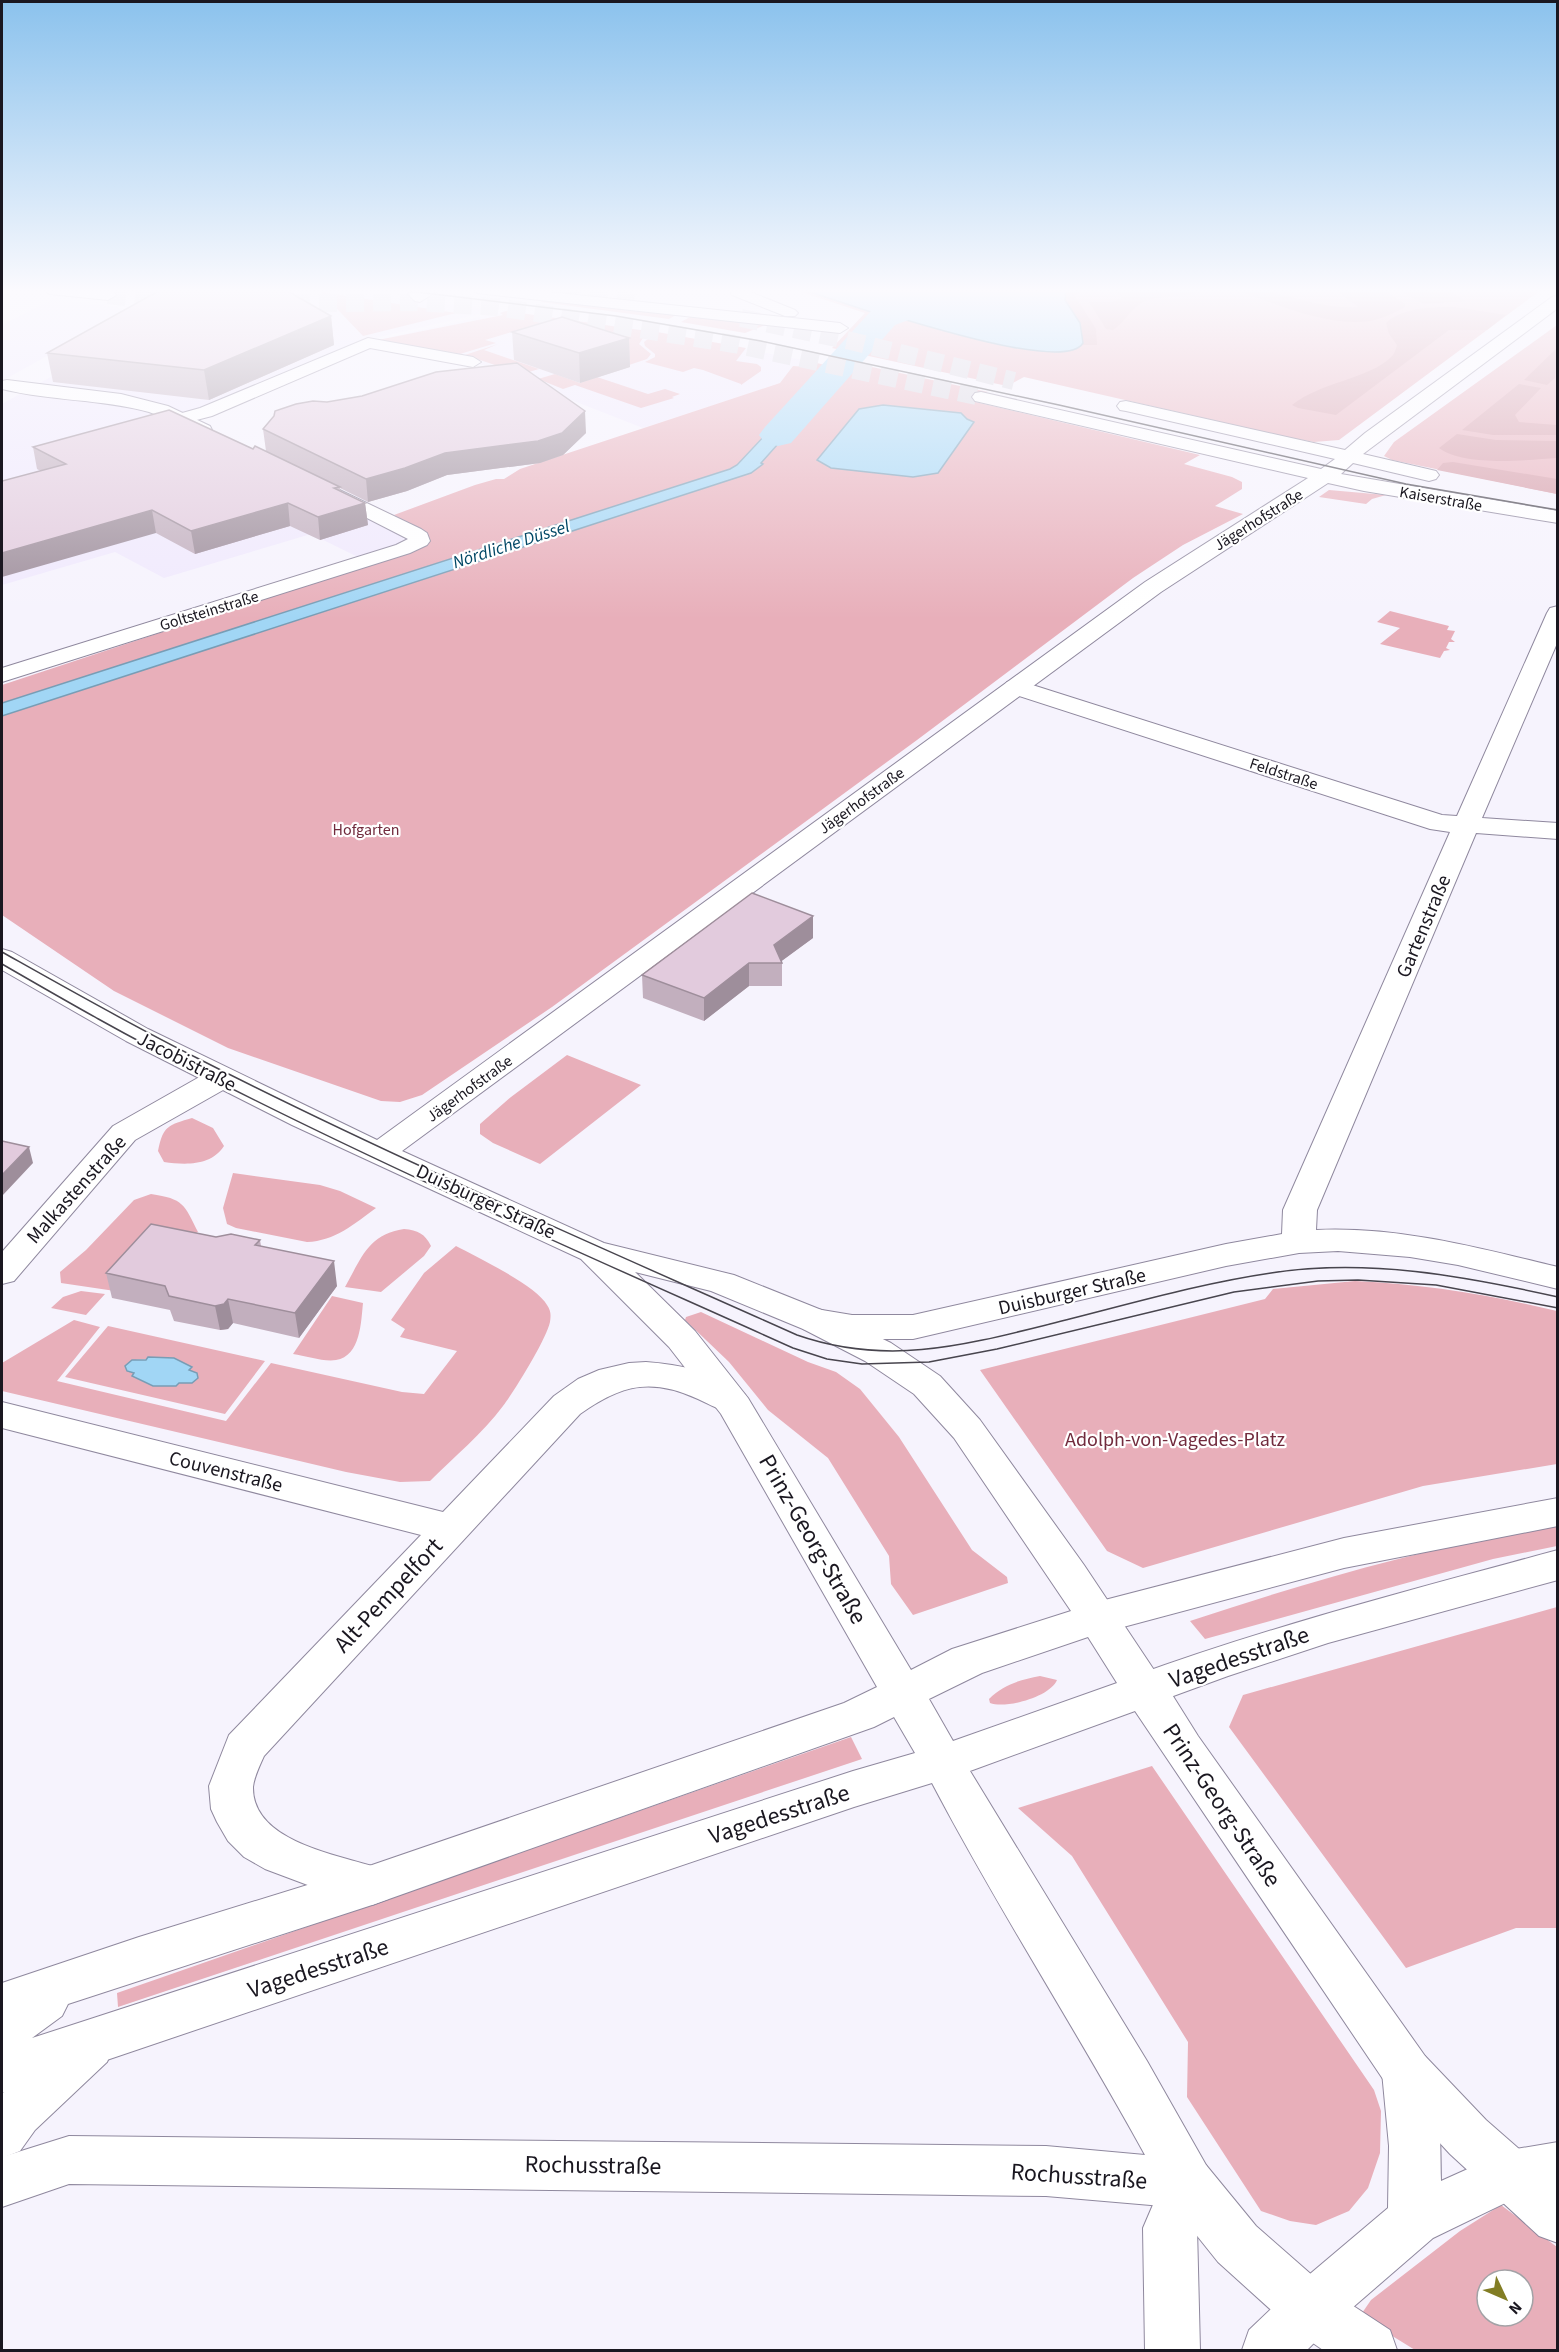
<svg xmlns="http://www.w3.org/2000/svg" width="1559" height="2352" font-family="'Source Sans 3',sans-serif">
<rect width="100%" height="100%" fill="#f6f3fd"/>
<path fill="#f0e9fd" d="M 209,289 L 321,289 L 497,310 L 366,340 L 219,401 L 169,419 L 414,541 L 362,559 L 311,534 L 164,578 L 115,552 L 2,585 L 2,404 Z
M 603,289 L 716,289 L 708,297 Z
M 53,299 L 117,307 L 126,312 L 2,381 L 2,325 Z
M 506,311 L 657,332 L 813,362 L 808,367 L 793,366 L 780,383 L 643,428 L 474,362 L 378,340 Z"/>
<path fill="#e8afba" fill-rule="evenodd" d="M 792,289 L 1542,289 L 1339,440 L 1314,442 L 1292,438 L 1024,377 L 1007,386 L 832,348 L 865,313 Z
M 321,292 L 456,313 L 363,336 Z
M 543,300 L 676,315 L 669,319 L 541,302 Z
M 506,311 L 654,332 L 643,338 L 639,344 L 651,354 L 647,359 L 626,366 L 518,330 L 485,340 L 496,343 L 460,354 L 378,340 L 503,315 L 500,313 Z
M 690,317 L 765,325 L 745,333 L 681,322 Z
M 1557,325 L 1557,494 L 1392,460 L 1384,456 L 1394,442 Z
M 657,332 L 746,348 L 736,361 L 757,364 L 761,367 L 761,371 L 741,385 L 741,384 L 703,370 L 694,368 L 683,372 L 645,362 L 655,357 L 655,354 L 645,346 L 644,342 Z
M 498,344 L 484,350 L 539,369 L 522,374 L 465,355 Z
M 844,361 L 988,392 L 971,401 L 1200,455 L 1184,464 L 1232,477 L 1242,482 L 1242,489 L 1215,506 L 1243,514 L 1183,545 L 1133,578 L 917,740 L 552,1007 L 422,1095 L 400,1102 L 381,1101 L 228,1048 L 114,991 L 2,915 L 2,685 L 419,547 L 420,530 L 394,515 L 475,485 L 496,479 L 504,479 L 520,469 L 780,383 L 793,366 L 808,367 L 813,362 L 837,368 Z
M 555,374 L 580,383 L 597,377 L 648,394 L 665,389 L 680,394 L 672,397 L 674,398 L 641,408 L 575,385 L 563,389 L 538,379 Z
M 1329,490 L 1386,495 L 1372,499 L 1366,504 L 1319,497 Z
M 1390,611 L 1449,626 L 1447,630 L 1455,631 L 1451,639 L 1455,642 L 1449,642 L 1446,648 L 1450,650 L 1444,651 L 1440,658 L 1380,644 L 1400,628 L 1377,622 Z
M 567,1055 L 641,1085 L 540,1164 L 493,1143 L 480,1134 L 480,1124 L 511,1097 Z
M 192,1118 L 213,1128 L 224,1146 C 211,1166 186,1165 164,1162 L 158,1151 C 163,1125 169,1125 192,1118 Z
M 233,1173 L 320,1185 L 340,1191 L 376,1208 C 354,1224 335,1241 307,1242 L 236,1228 L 227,1224 L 223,1208 Z
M 151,1194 C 184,1199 184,1204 198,1232 L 176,1243 L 115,1291 L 61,1283 L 60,1272 L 86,1250 L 134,1200 Z
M 404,1229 C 418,1230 425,1234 431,1246 L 424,1256 L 381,1292 L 345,1287 C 361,1259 368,1234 404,1229 Z
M 456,1246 C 477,1257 537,1286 547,1305 C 551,1311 551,1315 550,1322 C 546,1340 515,1390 503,1406 C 483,1433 454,1457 430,1481 L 400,1482 L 346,1472 L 2,1391 L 2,1363 L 74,1320 L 100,1327 L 57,1381 L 226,1421 L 271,1363 L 402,1392 L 424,1394 L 457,1351 L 400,1337 L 405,1329 L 391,1320 L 424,1273 Z
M 1355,1281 C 1424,1284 1490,1295 1557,1311 L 1557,1464 L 1423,1486 L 1143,1568 L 1107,1551 L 980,1370 L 1265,1299 L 1273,1289 Z
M 81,1291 L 105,1294 L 86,1315 L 51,1308 L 63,1297 Z
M 332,1296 L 363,1303 C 361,1321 361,1356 336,1360 C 324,1362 306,1356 293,1354 Z
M 701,1312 L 808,1362 L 836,1372 L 860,1389 L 899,1437 L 972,1550 L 1007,1577 L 1008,1583 L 913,1615 L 891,1584 L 889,1556 L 828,1458 L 768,1410 L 729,1362 L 685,1320 L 686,1317 Z
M 108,1326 L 265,1361 L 225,1414 L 65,1377 ZM 155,1357 L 174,1358 L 187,1365 L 188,1370 L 176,1386 L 153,1386 L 133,1376 L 135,1373 L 126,1370 L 127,1364 C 135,1357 145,1361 155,1357 Z
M 1557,1525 L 1557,1546 L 1493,1559 L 1205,1639 L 1190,1621 C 1310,1581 1433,1546 1557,1525 Z
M 1557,1607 L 1557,1928 L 1516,1928 L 1406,1968 L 1229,1727 L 1243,1695 Z
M 1040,1676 L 1057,1680 C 1050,1697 1006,1709 990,1703 L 989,1699 C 1004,1684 1020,1680 1040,1676 Z
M 851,1737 L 862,1759 L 118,2007 L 117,1993 Z
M 1152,1766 L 1374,2090 L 1381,2111 L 1380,2153 L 1368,2188 L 1349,2211 L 1316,2225 L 1290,2221 L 1261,2211 L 1187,2097 L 1188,2042 L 1072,1856 L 1018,1808 Z
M 1501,2205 L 1557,2247 L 1557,2350 L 1415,2350 L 1360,2316 L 1371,2300 L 1460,2231 ZM 1487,2280 L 1523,2280 L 1523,2316 L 1487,2316 Z"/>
<path fill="#d69ca7" d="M 1066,289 L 1081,289 L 1075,296 L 1096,329 L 1097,345 L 1082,345 L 1080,323 L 1065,300 Z
M 1107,289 L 1203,289 C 1188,299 1166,295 1148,300 C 1132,305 1126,322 1113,330 L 1106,329 L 1089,302 L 1112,302 L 1122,298 L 1114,291 Z
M 1241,289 C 1281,289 1318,310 1358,307 L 1338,292 L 1382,289 L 1405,304 L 1405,307 C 1394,313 1382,319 1370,321 C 1328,327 1281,306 1242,292 Z
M 1396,289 L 1414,289 L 1434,293 L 1451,292 L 1466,301 L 1424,304 Z
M 1455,307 L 1506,315 L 1487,330 L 1449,330 L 1336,415 L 1298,408 L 1292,405 C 1320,382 1369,379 1391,357 C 1394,355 1396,349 1397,345 L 1389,334 L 1386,323 C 1403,307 1433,307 1455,307 Z
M 1557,348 L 1555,378 L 1547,385 L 1524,380 Z
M 1519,384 L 1541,388 L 1515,415 L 1519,422 L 1557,425 L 1557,435 L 1493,435 L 1462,430 Z
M 1457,434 L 1496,440 L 1557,441 L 1557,458 C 1527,460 1464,467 1439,448 Z
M 1453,462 L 1557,479 L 1557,494 L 1437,470 L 1443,463 Z"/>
<path fill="#a1d6f5" stroke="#789db5" stroke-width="1.5" d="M 801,289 L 1066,289 L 1065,300 L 1080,323 L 1083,343 C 1067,370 935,328 906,320 L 891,320 L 876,316 L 877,314 Z
M 830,366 L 845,369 L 761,463 L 763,464 L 751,473 L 2,716 L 2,703 L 730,469 L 737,465 Z
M 883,405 L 961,413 L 967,419 L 974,422 L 938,473 L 913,477 L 831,468 L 817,460 L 859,409 Z
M 148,1357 L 174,1358 L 192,1367 L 189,1370 L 197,1373 L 198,1378 L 192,1383 L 179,1383 L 176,1386 L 153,1386 L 132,1376 L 134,1373 L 127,1371 L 125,1366 L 132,1360 L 146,1360 Z"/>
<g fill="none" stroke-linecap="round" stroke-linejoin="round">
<path fill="#a1d6f5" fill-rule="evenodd" d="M 931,289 L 978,289 L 973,296 L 895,325 L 791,443 L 778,446 L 765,443 L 759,435 L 765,427 L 871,311 Z"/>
<path stroke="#d5d2dc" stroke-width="18" stroke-dasharray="18 9" stroke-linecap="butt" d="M 536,290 L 634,302
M 108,295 L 187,304
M 265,304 L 413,302 L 498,307 L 734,344 L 981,397
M 741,318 L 851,341 L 1014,381"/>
<defs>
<path id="pedestrian" d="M 416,289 L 440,289 L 420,302 L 415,301 L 408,294 Z
M 470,289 L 521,289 L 840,323 L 848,328 L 840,333 L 477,293 Z
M 732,289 L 743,289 L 795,310 L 798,313 L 795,316 L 785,316 L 732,295 L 730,292 Z
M 368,338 L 473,357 L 481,362 L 473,367 L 370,348 L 212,416 L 181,424 L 173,419 L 175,415 L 200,408 Z"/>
<path id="minor" d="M 7,380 L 121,394 L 168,406 L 210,426 L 212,430 L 210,434 C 190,439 168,418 149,412 C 101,399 50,401 2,389 L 2,381 Z
M 325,483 L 421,529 L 427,533 L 430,541 L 427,545 L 410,553 L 2,682 L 2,668 L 396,545 L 408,539 L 318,493 L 315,489 L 318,485 Z
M 1558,606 L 1558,641 L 1482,818 L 1558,823 L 1558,839 L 1476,833 L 1317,1210 L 1316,1230 C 1398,1226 1479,1248 1558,1267 L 1558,1289 L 1458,1265 L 1410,1257 L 1338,1251 L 1299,1253 L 1226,1266 L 913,1339 L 852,1339 L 803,1329 L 798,1321 L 803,1313 L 816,1309 L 852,1315 L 913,1315 L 1226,1244 L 1282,1234 L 1283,1210 L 1450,832 L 1430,829 L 1007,692 L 1003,687 L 1007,682 L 1015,680 L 1023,682 L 1442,815 L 1457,816 L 1547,613 L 1550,608 Z
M 221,1069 L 232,1071 L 237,1078 L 232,1085 L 135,1140 L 14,1281 L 2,1284 L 2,1252 L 113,1126 L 210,1071 Z
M 646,1362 C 675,1364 732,1373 748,1399 L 742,1408 C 722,1414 716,1407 698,1399 C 650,1377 621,1385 580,1414 L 264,1756 C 260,1765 254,1777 253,1787 C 252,1845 347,1856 388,1871 L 395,1885 L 388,1899 L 372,1905 L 329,1893 L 265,1869 L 244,1857 L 228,1841 L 217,1822 L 211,1809 L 209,1786 L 229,1735 L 421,1535 L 2,1428 L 2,1402 L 443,1512 L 554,1396 L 578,1379 L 599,1370 L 629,1363 Z
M 1558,2142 L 1558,2191 L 1510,2200 L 1492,2192 L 1484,2175 L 1492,2158 L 1510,2150 Z"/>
<path id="tertiary" d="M 1558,1498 L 1558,1526 L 1344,1568 L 1097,1634 L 1082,1629 L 1076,1618 L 1082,1607 L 1097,1602 L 1344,1538 Z
M 1558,1550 L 1558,1580 L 1328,1643 L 1228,1676 L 1146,1706 L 1131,1701 L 1125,1689 L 1131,1677 C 1271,1626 1414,1589 1558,1550 Z
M 89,2024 L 107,2030 L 114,2046 L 107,2062 L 35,2130 L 20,2151 L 2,2158 L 2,2094 L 71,2030 Z
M 1407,2049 L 1425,2056 C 1442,2093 1440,2140 1441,2181 L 1510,2150 L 1528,2158 L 1536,2175 L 1528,2192 L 1433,2238 L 1329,2328 L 1307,2350 L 1242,2350 L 1249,2330 L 1291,2290 L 1388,2208 L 1389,2146 L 1382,2072 L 1389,2056 Z
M 1188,2158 L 1206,2165 L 1214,2183 L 1197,2228 L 1200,2350 L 1145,2350 L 1143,2228 L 1170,2165 Z"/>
<path id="secondary" d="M 42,289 L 100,289 L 114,292 L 116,295 L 108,300 L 50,294 Z
M 1558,295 L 1558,308 L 1363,454 L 1436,471 L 1439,475 L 1436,479 L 1429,481 L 1353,463 L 1341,474 L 1558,511 L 1558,523 L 1364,491 L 1328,483 L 1161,592 L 402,1151 L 604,1243 L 734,1275 L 829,1313 L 891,1343 L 940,1376 L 980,1420 L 1084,1565 L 1158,1676 L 1161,1677 L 1198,1736 L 1425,2056 L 1486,2120 L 1558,2183 L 1558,2243 L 1539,2236 L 1450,2154 L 1389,2088 L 1135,1711 L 970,1771 L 1147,2061 L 1206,2165 L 1256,2226 L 1329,2290 L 1390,2330 L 1397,2350 L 1323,2350 L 1291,2328 L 1218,2262 L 1174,2207 L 1046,2196 L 69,2184 L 2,2207 L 2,2157 L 69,2136 L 1046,2146 L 1145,2155 C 1076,2029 998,1909 932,1783 L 854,1807 L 92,2065 L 2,2093 L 2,1983 L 139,1937 L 372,1865 L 844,1703 L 877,1687 L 721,1414 L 669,1347 L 581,1259 L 292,1125 L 126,1041 L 2,970 L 2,949 L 12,952 L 148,1029 L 377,1140 L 1145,582 L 1308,478 L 975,401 L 972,397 L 975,393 L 981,392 L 1321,469 L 1335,459 L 1126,411 L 1120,410 L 1117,406 L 1120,402 L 1126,401 L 1345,450 L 1365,433 L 1552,297 ZM 635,1272 L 711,1291 L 803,1329 L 865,1361 L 914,1394 L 954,1438 L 1071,1611 L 952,1649 L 911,1670 L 748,1398 L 695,1331 ZM 1088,1637 L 1117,1683 L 953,1741 L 929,1699 L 982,1673 ZM 894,1717 L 915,1753 L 853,1771 L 32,2038 L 62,2016 L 68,2004 L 372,1905 L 874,1727 Z"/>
</defs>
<use href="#pedestrian" stroke="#8f889e" stroke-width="2"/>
<use href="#minor" stroke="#8f889e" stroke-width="2"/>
<use href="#tertiary" stroke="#8f889e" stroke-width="2"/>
<use href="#secondary" stroke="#8f889e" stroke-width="2"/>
<use href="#pedestrian" fill="#fff" fill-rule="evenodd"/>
<use href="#minor" fill="#fff" fill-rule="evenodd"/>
<use href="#tertiary" fill="#fff" fill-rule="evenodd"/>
<use href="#secondary" fill="#fff" fill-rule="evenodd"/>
<path stroke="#48454e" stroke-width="1.5" d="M 392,289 L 616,316 L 761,341 L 1059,405 L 1406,484 L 1558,510
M 2,952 C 66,988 131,1025 197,1058 C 393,1158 596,1245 797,1335 C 886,1366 962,1346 1050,1324 C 1123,1306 1196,1284 1271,1273 C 1367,1258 1464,1276 1558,1297
M 2,964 C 66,1001 130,1038 197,1071 C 392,1171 593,1258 793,1348 L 827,1359 L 862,1364 L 929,1362 L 997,1349 L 1234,1292 L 1318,1281 L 1358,1280 L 1436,1285 L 1558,1308"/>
</g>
<path fill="#c2afbe" d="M 331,316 L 334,345 L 209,400 L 53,382 L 47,353 Z
M 512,332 L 629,338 L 630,367 L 580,383 L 514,360 Z
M 263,429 L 586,433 L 563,455 L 540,463 L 447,475 L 407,491 L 368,502 L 340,488 L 340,491 L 365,503 L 368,525 L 320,540 L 290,526 L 195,554 L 37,469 L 33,447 L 253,449 L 266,451 Z
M 813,938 L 781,961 L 782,963 L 782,986 L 749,986 L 704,1021 L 643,998 L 642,975 Z
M 216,1237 L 260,1240 L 261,1246 L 337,1286 L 299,1338 L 233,1323 L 228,1329 L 220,1330 L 174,1321 L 170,1310 L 112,1298 L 106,1273 Z"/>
<path fill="#9e8e9b" d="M 331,316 L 334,345 L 209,400 L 204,370 Z
M 629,338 L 630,367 L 580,383 L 579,353 Z
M 585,411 L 586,433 L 563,455 L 540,463 L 447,475 L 407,491 L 368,502 L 366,479 L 445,453 Z
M 288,503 L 290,526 L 195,554 L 191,531 Z
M 365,503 L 368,525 L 320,540 L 318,517 Z
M 152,510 L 156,533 L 2,577 L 2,553 Z
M 813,916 L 813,938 L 779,963 L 774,945 Z
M 749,963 L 749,986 L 704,1021 L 704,998 Z
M 29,1147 L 33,1163 L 2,1196 L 2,1175 Z
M 334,1261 L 337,1286 L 299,1338 L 295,1313 Z
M 228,1299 L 233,1323 L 228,1329 L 220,1330 L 215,1306 Z"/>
<path fill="#e2cbdd" stroke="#9e8e9b" stroke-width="1.5" d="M 162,289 L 284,289 L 331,316 L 204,370 L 47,353 Z
M 562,317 L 629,338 L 579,353 L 512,332 Z
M 517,363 L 585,411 L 562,433 L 538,441 L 445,453 L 405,468 L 366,479 L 263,429 L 274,416 L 275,411 L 296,404 L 313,401 L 327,402 L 362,396 L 436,372 Z
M 169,410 L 253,449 L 255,446 L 340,487 L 334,488 L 365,503 L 318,517 L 288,503 L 191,531 L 152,510 L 2,553 L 2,481 L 66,464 L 33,447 Z
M 752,893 L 813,916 L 774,945 L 782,963 L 749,963 L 704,998 L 642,975 Z
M 2,1141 L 29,1147 L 2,1175 Z
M 151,1224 L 216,1237 L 231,1234 L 260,1240 L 255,1245 L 334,1261 L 295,1313 L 228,1299 L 224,1304 L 215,1306 L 169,1296 L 165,1286 L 106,1273 Z"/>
<linearGradient id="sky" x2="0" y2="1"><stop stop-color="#8bc2ed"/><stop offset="0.47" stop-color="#fbfafe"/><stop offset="1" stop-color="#fbfafe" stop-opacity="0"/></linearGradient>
<rect width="1559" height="619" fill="url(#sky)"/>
<g text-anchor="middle" stroke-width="4.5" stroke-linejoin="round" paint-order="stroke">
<g font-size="16" fill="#1a1720" stroke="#fff">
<text transform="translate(1441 498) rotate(10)" y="6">Kaiserstraße</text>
<text transform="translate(1258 519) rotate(-32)" y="6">Jägerhofstraße</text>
<text transform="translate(209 610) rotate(-17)" y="6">Goltsteinstraße</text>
<text transform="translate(1284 773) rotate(18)" y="6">Feldstraße</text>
<text transform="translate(861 800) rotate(-36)" y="6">Jägerhofstraße</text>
<text transform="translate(469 1088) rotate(-36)" y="6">Jägerhofstraße</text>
</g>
<g font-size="16" fill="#712b3d" stroke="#fff">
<text x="366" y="835">Hofgarten</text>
</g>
<g font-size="18" font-style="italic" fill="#004765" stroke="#fff">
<text transform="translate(511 544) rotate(-18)" y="6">Nördliche Düssel</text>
</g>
<g font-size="20" fill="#1a1720" stroke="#fff">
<text transform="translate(1423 926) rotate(-67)" y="7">Gartenstraße</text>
<text transform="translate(187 1061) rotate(27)" y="7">Jacobistraße</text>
<text transform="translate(76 1189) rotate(-48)" y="7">Malkastenstraße</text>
<text transform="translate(486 1201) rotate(25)" y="7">Duisburger Straße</text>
<text transform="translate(1072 1291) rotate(-13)" y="7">Duisburger Straße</text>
<text transform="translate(226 1471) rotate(14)" y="7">Couvenstraße</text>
</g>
<g font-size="20" fill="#712b3d" stroke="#fff">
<text x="1175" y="1446">Adolph-von-Vagedes-Platz</text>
</g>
<g font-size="24" fill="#1a1720" stroke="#fff">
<text transform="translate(813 1539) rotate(60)" y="8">Prinz-Georg-Straße</text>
<text transform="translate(388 1595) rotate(-47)" y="8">Alt-Pempelfort</text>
<text transform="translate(1239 1657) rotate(-19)" y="8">Vagedesstraße</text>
<text transform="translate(1222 1805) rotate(56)" y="8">Prinz-Georg-Straße</text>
<text transform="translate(779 1814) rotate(-18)" y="8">Vagedesstraße</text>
<text transform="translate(318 1968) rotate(-18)" y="8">Vagedesstraße</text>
<text transform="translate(593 2165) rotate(1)" y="8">Rochusstraße</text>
<text transform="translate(1079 2176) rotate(4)" y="8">Rochusstraße</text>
</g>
</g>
<rect width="1559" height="2352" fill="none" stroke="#1a1720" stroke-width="6"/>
<g transform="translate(1505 2298) rotate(134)"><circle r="28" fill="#ffffff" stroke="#a3a2a6" stroke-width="1.5"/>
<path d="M0-4.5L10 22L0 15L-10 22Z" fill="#827d24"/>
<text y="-9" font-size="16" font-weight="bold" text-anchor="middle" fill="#1a1720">N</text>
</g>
</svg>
